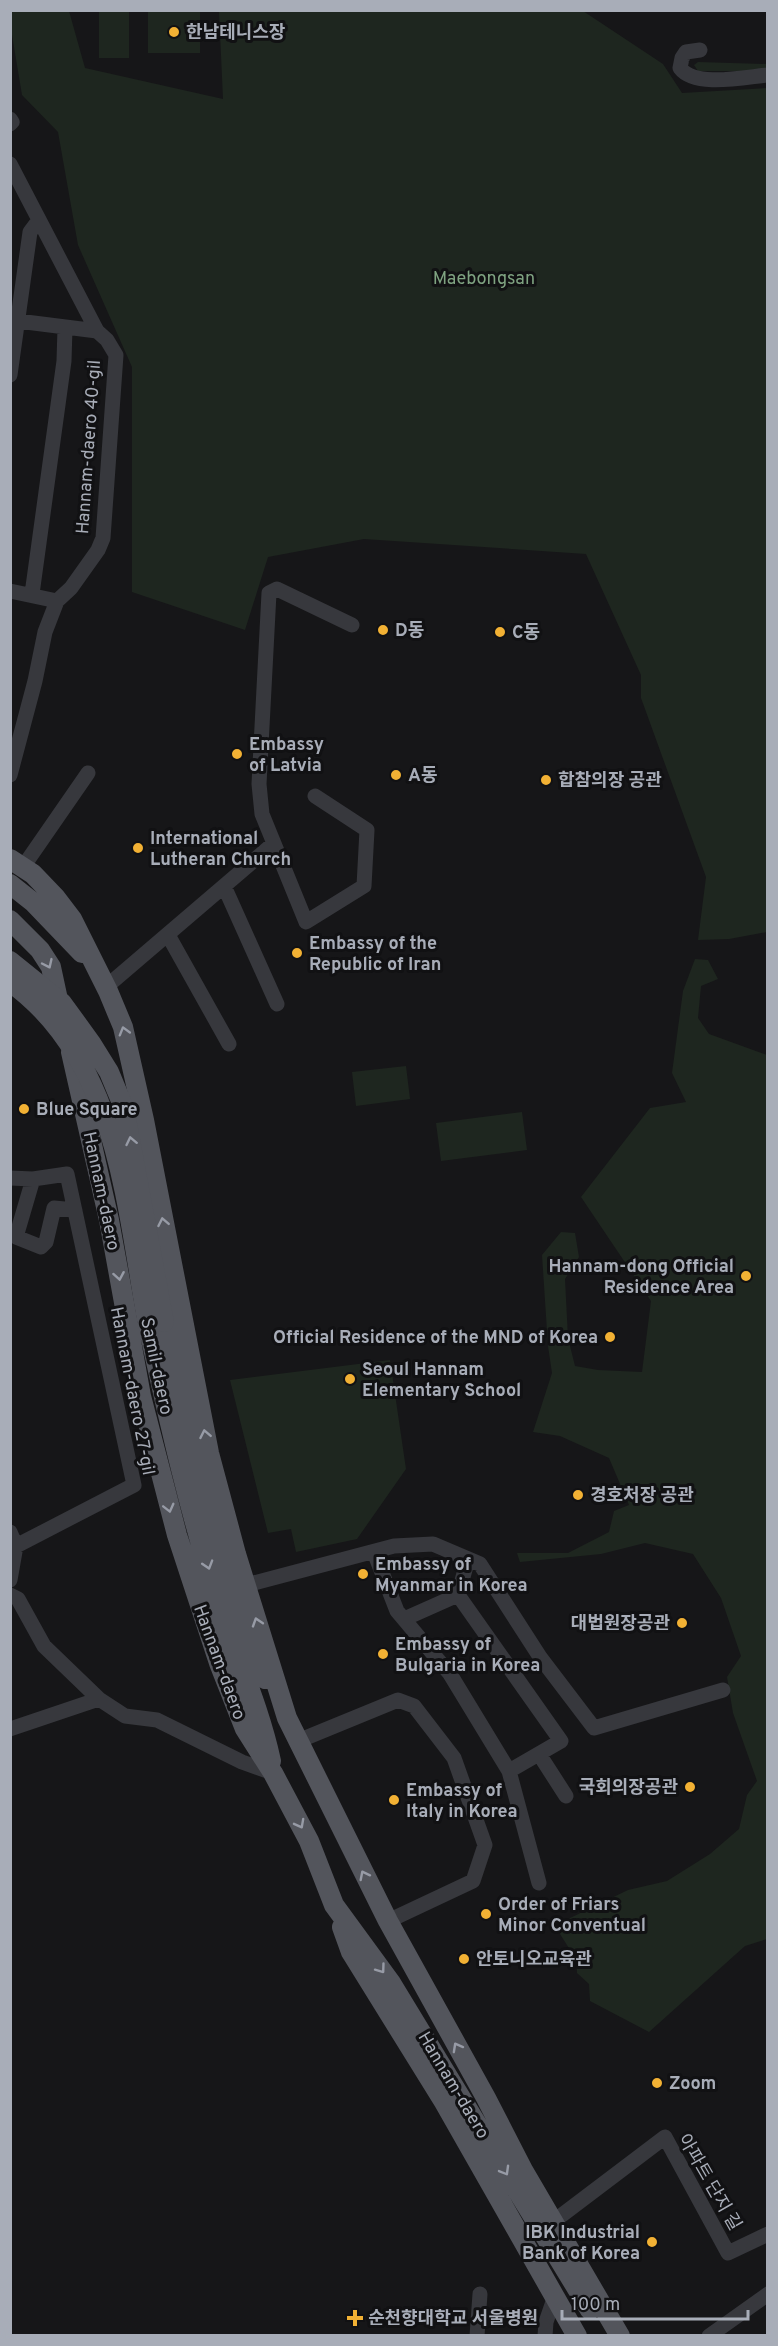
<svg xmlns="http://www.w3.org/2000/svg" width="778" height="2346" font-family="Overpass,'Noto Sans KR',sans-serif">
<rect width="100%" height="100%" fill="#161618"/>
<path fill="#1e261f" d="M 99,11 L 129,11 L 129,58 L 99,58 Z
M 148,11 L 200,11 L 200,53 L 148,53 Z
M 219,11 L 583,11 L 663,64 L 682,93 L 767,88 L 767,932 L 729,939 L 698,940 L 706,877 L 641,698 L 641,675 L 586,554 L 364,539 L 268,557 L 245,630 L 132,592 L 132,367 L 78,245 L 58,132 L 22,95 L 11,29 L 11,11 L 69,11 L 85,68 L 223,99 Z
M 698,62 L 767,64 L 767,71 L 698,71 L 694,65 Z
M 695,959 L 708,960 L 718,979 L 701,986 L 698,1018 L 709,1034 L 767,1055 L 767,1939 L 745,1946 L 649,2032 L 590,2001 L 589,1984 L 577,1973 L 577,1961 L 560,1934 L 566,1920 L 628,1890 L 667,1881 L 710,1854 L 739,1829 L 747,1795 L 757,1781 L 733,1713 L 727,1677 L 741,1656 L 721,1598 L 693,1554 L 645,1543 L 601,1554 L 520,1562 L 517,1553 L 568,1553 L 609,1532 L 614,1511 L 629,1505 L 609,1458 L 560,1436 L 533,1432 L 552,1373 L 548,1346 L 542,1255 L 561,1232 L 575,1233 L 579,1257 L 565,1279 L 568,1338 L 575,1366 L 598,1370 L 642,1372 L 651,1301 L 581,1197 L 650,1108 L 686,1102 L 672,1073 L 683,991 Z
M 406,1066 L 410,1099 L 356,1106 L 352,1072 Z
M 522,1112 L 527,1150 L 441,1161 L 436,1123 Z
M 390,1360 L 406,1469 L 357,1539 L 296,1552 L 291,1529 L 268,1533 L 230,1380 Z"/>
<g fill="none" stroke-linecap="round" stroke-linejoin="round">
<path stroke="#37383d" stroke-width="15" d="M 700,50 L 686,52 L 682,58 L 680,68 C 695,88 745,77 768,75
M 10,119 L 12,122 L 10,124
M 10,164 L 97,331 L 107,340 L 116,355 L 103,538 L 98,550 L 71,588 L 57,601 L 45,632 L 35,681 L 10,775
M 10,320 L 97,331
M 10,375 L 30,232 L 39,220
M 10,591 L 57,601
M 32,594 L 64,361 L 65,328
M 315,796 L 367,830 L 364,886 L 306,922 L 262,814 L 259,784 L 269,593 L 277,589 L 352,625
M 23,867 L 88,773
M 224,886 L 277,1004
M 168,935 L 229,1044
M 106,987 L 273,844
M 10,1178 L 33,1179 L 67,1174 L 134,1485 L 16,1546
M 33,1179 L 16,1237 L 41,1247 L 46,1242 L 54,1208 L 75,1210
M 10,1532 L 16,1546 L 10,1580
M 374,1552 L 397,1611 L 450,1674 L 509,1771 L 539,1883
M 246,1585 L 394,1546 L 433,1544 L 480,1564 L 540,1657 L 594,1728 L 723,1690
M 10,1595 L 18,1599 L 44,1646 L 99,1699 L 125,1716 L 157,1720 L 242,1762 L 273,1773
M 458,1595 L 561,1741 L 509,1771
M 404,1619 L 458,1595 L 468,1559
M 10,1729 L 99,1699
M 298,1741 L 398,1700 L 414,1706 L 454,1758 L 485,1845 L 473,1881 L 388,1921
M 539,1754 L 566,1796
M 562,2215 L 665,2137 L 728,2253 L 768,2234
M 477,2336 L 480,2294
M 545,2336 L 546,2322 L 555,2296
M 709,2336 L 768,2294"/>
<path stroke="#53555c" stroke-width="20" d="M 10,859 L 33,874 L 56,898 L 72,919 L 108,991 L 123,1027 L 144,1120 L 209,1453 L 236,1554 L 287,1718 L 388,1921 L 486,2098 L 523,2170 L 620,2336
M 10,884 L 34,903 L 82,953
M 10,920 L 40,950 L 51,967 L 60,1009
M 71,1052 L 109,1220 L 141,1396 L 177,1535 L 219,1663 L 245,1729 L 273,1773 L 309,1841 L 334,1905 L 391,1983 L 590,2310
M 164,1322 C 181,1403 200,1483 223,1563 C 234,1602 245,1644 265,1679
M 148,1325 C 169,1422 191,1519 222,1613 C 239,1663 260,1710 271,1761
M 342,1927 L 351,1952 L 444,2102 L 577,2336"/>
<path stroke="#53555c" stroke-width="20" d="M 10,961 L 62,1003 L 91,1043 L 109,1072 L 124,1108 L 164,1322
M 10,982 C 118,1059 126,1205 148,1325"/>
</g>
<defs><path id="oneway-chevron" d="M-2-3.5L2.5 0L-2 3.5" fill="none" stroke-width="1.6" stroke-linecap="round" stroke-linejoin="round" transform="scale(1.5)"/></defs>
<g stroke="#979ba6">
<use href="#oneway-chevron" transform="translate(48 964) rotate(65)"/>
<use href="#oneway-chevron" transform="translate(124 1031) rotate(-106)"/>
<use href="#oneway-chevron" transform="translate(131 1141) rotate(-102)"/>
<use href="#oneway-chevron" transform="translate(163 1222) rotate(-101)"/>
<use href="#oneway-chevron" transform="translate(119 1276) rotate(80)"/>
<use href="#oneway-chevron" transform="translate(205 1434) rotate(-101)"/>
<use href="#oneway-chevron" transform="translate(169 1508) rotate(76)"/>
<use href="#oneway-chevron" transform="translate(208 1565) rotate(73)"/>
<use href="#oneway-chevron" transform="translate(257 1622) rotate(-108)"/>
<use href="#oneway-chevron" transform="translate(300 1824) rotate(62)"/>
<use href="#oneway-chevron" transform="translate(364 1875) rotate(-117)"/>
<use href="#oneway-chevron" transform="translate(381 1969) rotate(54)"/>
<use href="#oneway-chevron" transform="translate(457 2047) rotate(-119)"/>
<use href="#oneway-chevron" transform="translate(505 2171) rotate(60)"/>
</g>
<g fill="#f2b134" stroke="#111113" stroke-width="2">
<circle cx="174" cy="32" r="6"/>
<circle cx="383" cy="630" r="6"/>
<circle cx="500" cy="632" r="6"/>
<circle cx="237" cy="754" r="6"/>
<circle cx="396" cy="775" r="6"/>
<circle cx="546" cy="780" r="6"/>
<circle cx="138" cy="848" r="6"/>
<circle cx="297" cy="953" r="6"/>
<circle cx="24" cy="1109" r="6"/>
<circle cx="746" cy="1276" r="6"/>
<circle cx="610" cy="1337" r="6"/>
<circle cx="350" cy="1379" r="6"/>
<circle cx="578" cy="1495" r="6"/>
<circle cx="363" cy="1574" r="6"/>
<circle cx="682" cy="1623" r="6"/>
<circle cx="383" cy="1654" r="6"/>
<circle cx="690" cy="1787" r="6"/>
<circle cx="394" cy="1800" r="6"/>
<circle cx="486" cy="1914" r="6"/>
<circle cx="464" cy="1959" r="6"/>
<circle cx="657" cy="2083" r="6"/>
<circle cx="652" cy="2242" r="6"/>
<path d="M352 2309h6v6h6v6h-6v6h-6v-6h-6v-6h6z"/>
</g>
<g text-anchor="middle" stroke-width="6" stroke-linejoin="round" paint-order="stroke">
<g font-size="18" font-weight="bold" fill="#a8adb8" stroke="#111113" text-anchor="start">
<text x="186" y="38">한남테니스장</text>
<text x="395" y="636">D동</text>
<text x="512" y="638">C동</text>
<text x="249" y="750">Embassy<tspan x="249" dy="21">of Latvia</tspan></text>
<text x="408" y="781">A동</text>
<text x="558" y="786">합참의장 공관</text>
<text x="150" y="844">International<tspan x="150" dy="21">Lutheran Church</tspan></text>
<text x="309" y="949">Embassy of the<tspan x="309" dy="21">Republic of Iran</tspan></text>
<text x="36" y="1115">Blue Square</text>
<text x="734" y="1272" text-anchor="end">Hannam-dong Official<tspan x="734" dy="21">Residence Area</tspan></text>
<text x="598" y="1343" text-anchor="end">Official Residence of the MND of Korea</text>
<text x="362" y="1375">Seoul Hannam<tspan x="362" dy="21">Elementary School</tspan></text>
<text x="590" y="1501">경호처장 공관</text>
<text x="375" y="1570">Embassy of<tspan x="375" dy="21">Myanmar in Korea</tspan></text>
<text x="670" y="1629" text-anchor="end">대법원장공관</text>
<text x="395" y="1650">Embassy of<tspan x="395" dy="21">Bulgaria in Korea</tspan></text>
<text x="678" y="1793" text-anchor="end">국회의장공관</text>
<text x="406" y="1796">Embassy of<tspan x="406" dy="21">Italy in Korea</tspan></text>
<text x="498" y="1910">Order of Friars<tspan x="498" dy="21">Minor Conventual</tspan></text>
<text x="476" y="1965">안토니오교육관</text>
<text x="669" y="2089">Zoom</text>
<text x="640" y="2238" text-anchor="end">IBK Industrial<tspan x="640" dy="21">Bank of Korea</tspan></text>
<text x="368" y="2324">순천향대학교 서울병원</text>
</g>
<g font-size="18" fill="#7fa381" stroke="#111113">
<text x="484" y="284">Maebongsan</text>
</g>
<g font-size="18" fill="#a8adb8" stroke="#111113">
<text transform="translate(88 447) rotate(-86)" y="6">Hannam-daero 40-gil</text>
<text transform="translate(102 1191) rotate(78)" y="6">Hannam-daero</text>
<text transform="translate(157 1366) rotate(78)" y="6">Samil-daero</text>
<text transform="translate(133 1391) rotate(79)" y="6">Hannam-daero 27-gil</text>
<text transform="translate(220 1662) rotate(70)" y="6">Hannam-daero</text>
<text transform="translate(454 2085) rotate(59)" y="6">Hannam-daero</text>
<text transform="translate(710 2182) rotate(60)" y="6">아파트 단지 길</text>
</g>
</g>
<rect width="778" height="2346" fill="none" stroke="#a8adb8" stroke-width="24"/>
<path d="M562 2310v9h186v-9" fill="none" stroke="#a8adb8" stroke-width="3"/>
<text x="571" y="2310" font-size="18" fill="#a8adb8" stroke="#111113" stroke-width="4.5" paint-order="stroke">100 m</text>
</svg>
